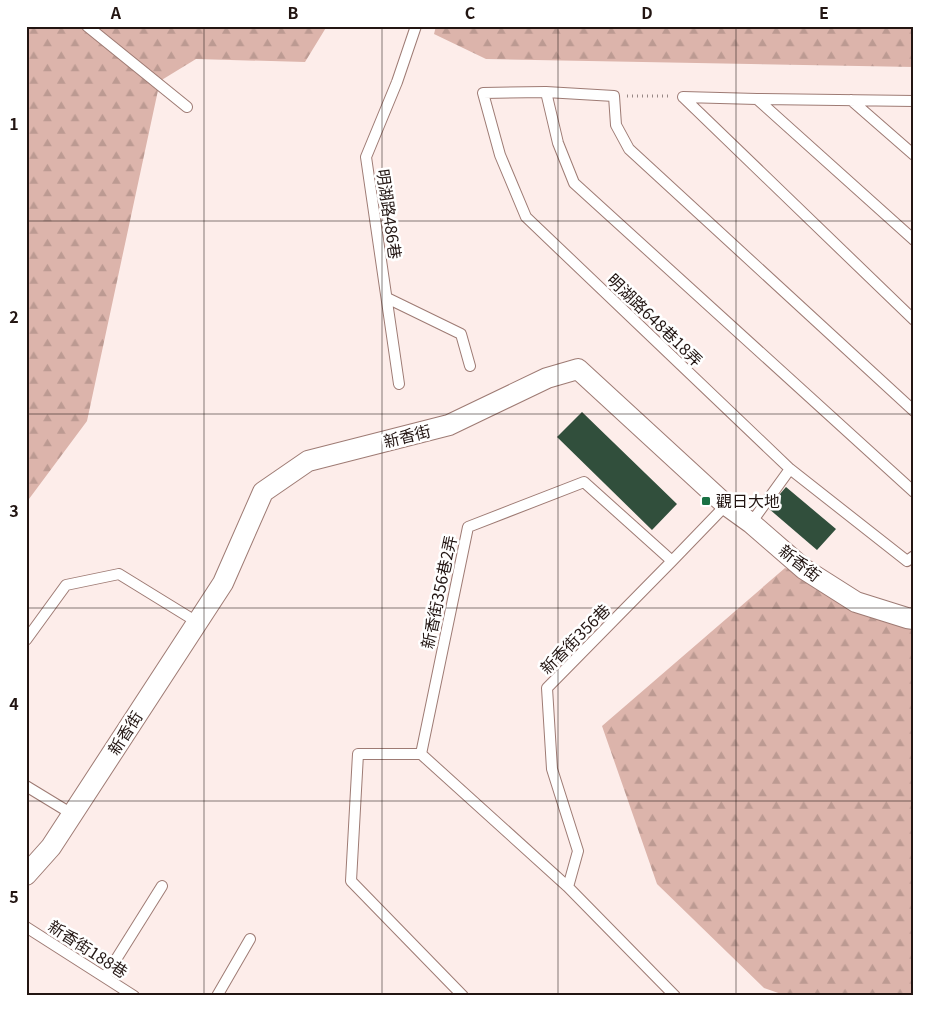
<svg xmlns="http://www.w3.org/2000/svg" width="940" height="1022" font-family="Georgia,'Noto Sans TC',serif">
<defs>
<pattern id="forest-firs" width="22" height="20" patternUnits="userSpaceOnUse" patternTransform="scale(1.25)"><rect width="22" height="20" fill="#dcb4ab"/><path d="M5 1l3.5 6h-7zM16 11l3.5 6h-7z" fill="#bc9a92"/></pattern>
</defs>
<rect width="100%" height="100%" fill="#fdedea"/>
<path fill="url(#forest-firs)" d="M 26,26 L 327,26 L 305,62 L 196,59 L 160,81 L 87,421 L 26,503 Z
M 436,26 L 914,26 L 914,67 L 486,59 L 434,34 Z
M 785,568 L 872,597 L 914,614 L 914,996 L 787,996 L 764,988 L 657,884 L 602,726 Z"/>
<path fill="#314f3c" d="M 582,412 L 677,504 L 652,530 L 557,437 Z
M 786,487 L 836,529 L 817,550 L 768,508 Z"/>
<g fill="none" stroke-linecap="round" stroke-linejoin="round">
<defs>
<path id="service" d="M 87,26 L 187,107
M 546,92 L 558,143 L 574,183 L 914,492
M 683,97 L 914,320
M 683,97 L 757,99 L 914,101
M 757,99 L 914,240
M 851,100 L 914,155
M 387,298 L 461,334 L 470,366
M 399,384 L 366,157 L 397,82 L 416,26
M 914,411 L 629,149 L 616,125 L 614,96 L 546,92 L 483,93 L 500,155 L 526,217 L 790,469 L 907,561 L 914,556
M 751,523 L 790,469
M 26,640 L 66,585 L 119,574 L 197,622
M 421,754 L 468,527 L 584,482 L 672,561
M 26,786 L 72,814
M 26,927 L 134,996
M 105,977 L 162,886
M 217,996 L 250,939
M 463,996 L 351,881 L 358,754 L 421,754 L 568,887
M 675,996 L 568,887 L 578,851 L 552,769 L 547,688 L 672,561 L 726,505"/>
<path id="minor" d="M 26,875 L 51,847 L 223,583 L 263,492 L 308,461 L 449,425 L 547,378 L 578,369 L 726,505 L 751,523 L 804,569 L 856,602 L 907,618 L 914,619"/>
</defs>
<use href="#service" stroke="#9e7b74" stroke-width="12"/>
<use href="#minor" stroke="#9e7b74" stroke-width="22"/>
<path stroke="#978885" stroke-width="3" stroke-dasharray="1 4" stroke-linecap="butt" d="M 627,96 L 671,96"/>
<use href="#service" stroke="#fff" stroke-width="10"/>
<use href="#minor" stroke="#fff" stroke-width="20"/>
</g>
<path fill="none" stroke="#221512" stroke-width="1" stroke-opacity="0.55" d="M 204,26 L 204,996M 382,26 L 382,996M 558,26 L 558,996M 736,26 L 736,996M 26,221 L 914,221M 26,414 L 914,414M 26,608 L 914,608M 26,801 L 914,801"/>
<rect fill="#197144" stroke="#fff" stroke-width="2" x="701" y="496" width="10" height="10" rx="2.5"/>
<g text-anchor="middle" stroke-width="5" stroke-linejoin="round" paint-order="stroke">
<g font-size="16" fill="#221512" stroke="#fff">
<text transform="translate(389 214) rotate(82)" y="6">明湖路486巷</text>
<text transform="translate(655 320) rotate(44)" y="6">明湖路648巷18弄</text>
<text transform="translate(407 436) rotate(-14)" y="6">新香街</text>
<text transform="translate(800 563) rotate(38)" y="6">新香街</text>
<text transform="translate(439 592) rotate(-78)" y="6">新香街356巷2弄</text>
<text transform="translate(575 639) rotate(-45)" y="6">新香街356巷</text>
<text transform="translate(125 733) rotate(-57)" y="6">新香街</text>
<text transform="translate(88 949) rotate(33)" y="6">新香街188巷</text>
</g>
<g font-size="16" fill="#221512" stroke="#fff" text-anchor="start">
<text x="716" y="507">觀日大地</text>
</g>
</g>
<rect width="940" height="1022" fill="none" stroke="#ffffff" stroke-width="55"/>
<rect x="28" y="28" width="884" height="966" fill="none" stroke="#221512" stroke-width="2"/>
<g font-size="16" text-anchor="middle" font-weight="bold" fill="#221512">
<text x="116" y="19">A</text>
<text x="293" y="19">B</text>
<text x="470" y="19">C</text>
<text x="647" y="19">D</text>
<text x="824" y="19">E</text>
<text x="14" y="130">1</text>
<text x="14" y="323">2</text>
<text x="14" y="517">3</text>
<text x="14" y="710">4</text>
<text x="14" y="903">5</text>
</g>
</svg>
